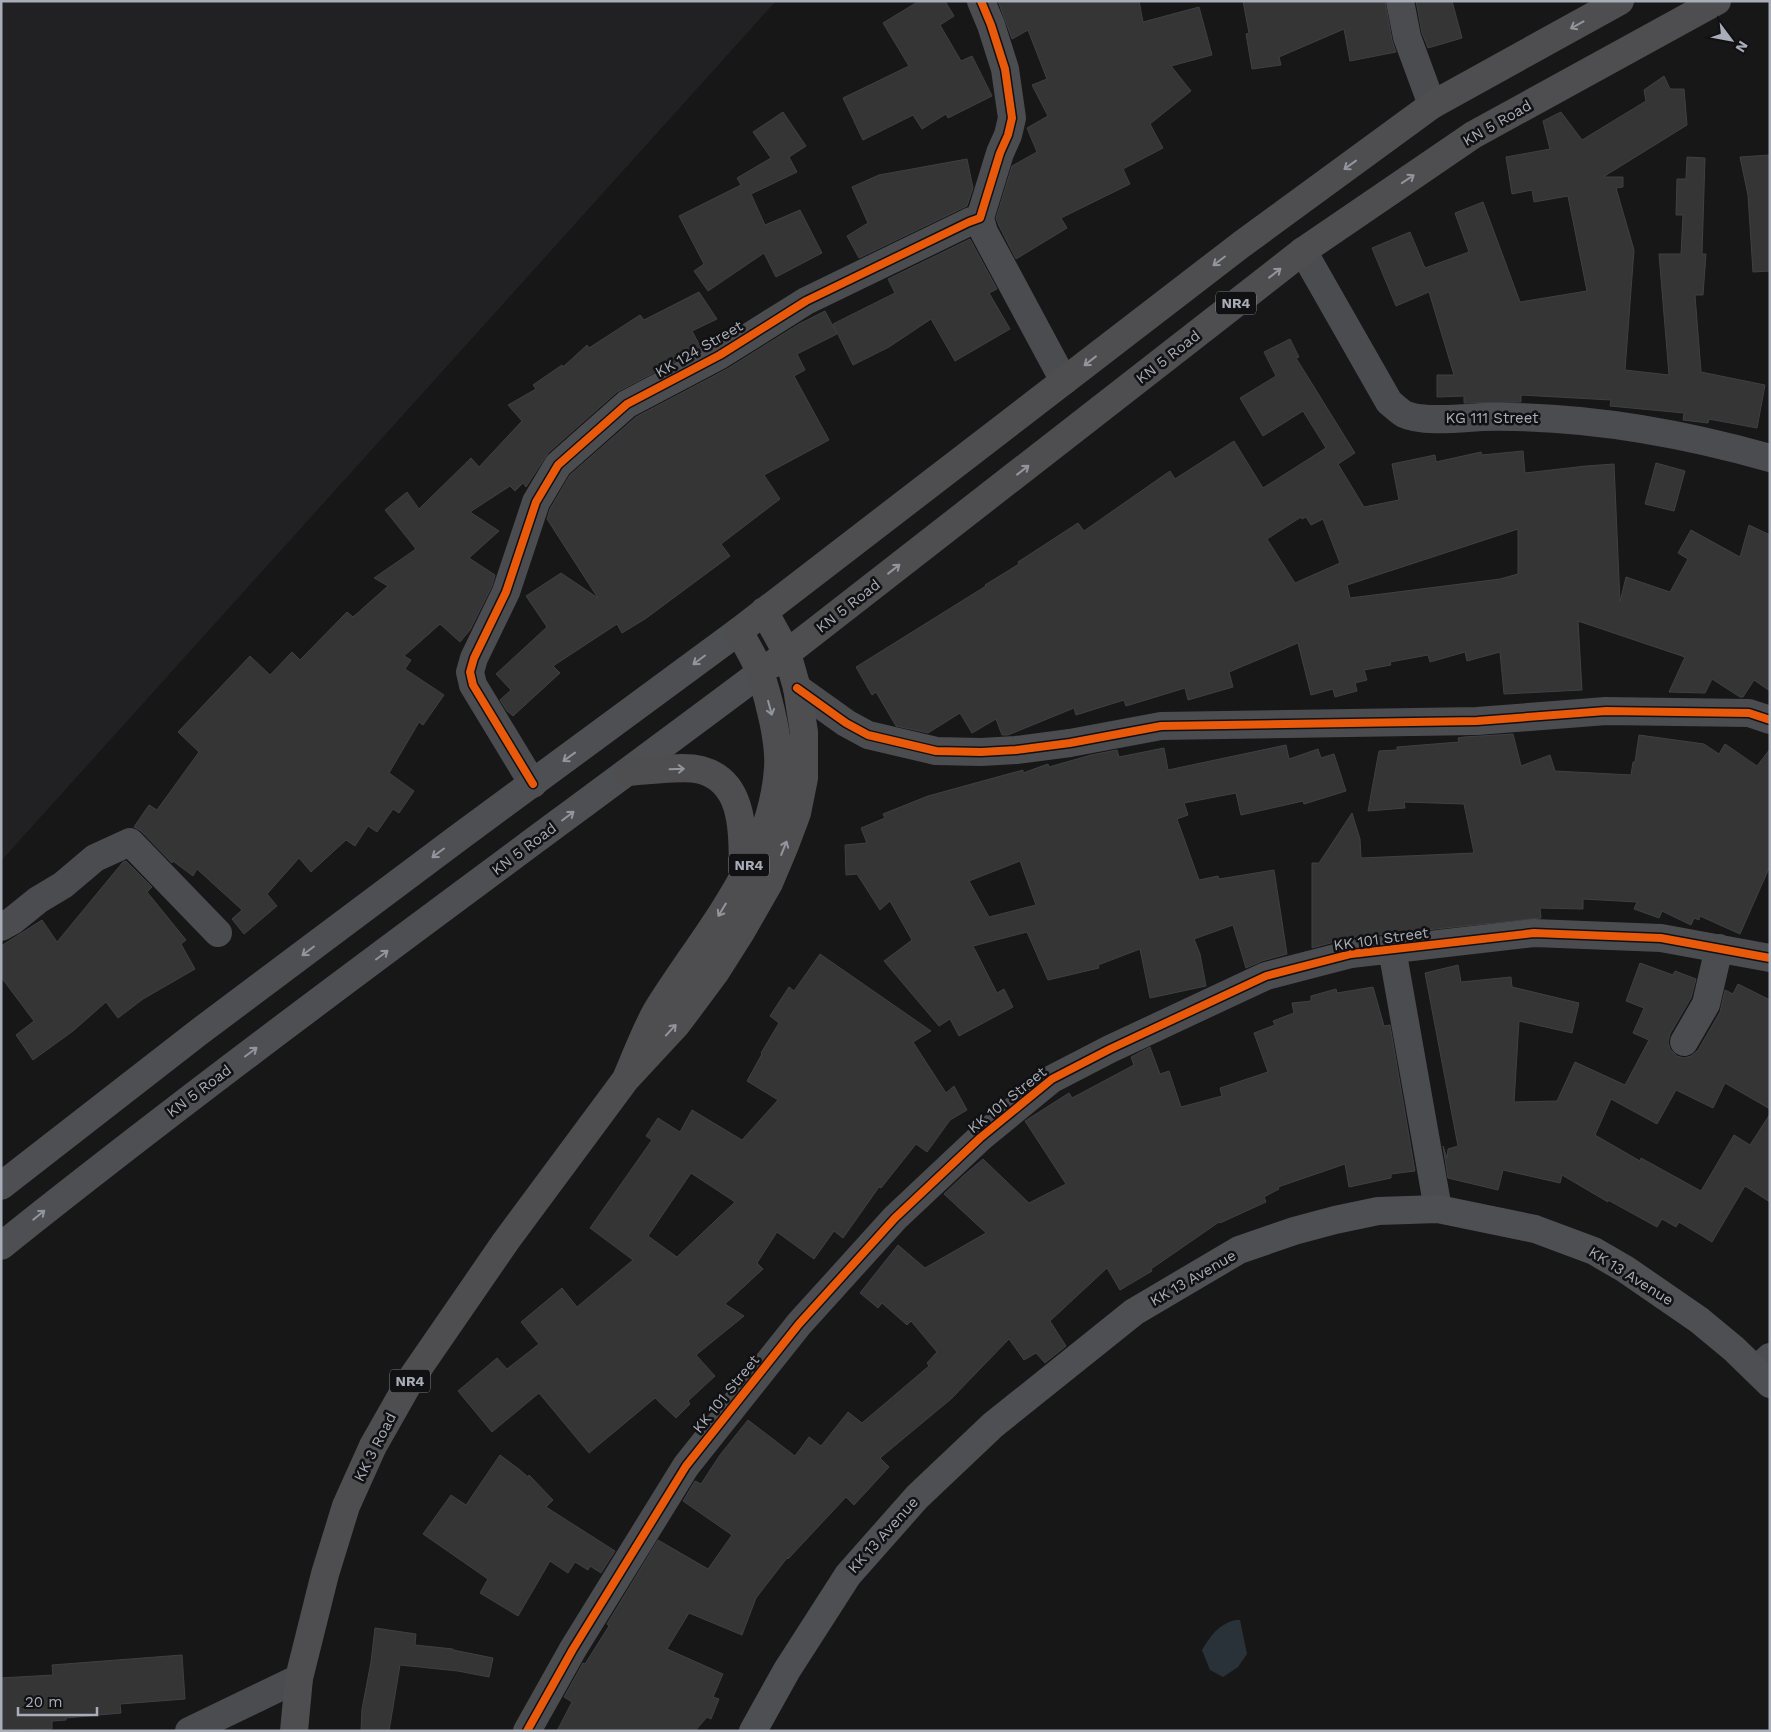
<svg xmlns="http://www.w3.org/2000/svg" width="1771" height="1732" font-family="'Work Sans',sans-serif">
<rect width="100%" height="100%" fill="#171717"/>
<path fill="#212123" d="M 1,1 L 776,1 L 1,861 Z"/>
<path fill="#2a3239" d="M 1235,1620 L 1240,1620 L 1247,1654 L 1238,1667 L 1223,1677 L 1210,1670 L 1202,1650 C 1211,1635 1218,1625 1235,1620 Z"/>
<path fill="#353536" stroke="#3f4043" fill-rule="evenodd" d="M 919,1 L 945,1 L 954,16 L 940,25 L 961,61 L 972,56 L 992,96 L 948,118 L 946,114 L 922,129 L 913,115 L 863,140 L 843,98 L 909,66 L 883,23 Z
M 998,1 L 1139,1 L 1143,22 L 1199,7 L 1212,55 L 1171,66 L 1191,91 L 1150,124 L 1163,148 L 1123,169 L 1130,184 L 1061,218 L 1067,228 L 1016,259 L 999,226 L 996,218 L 1012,166 L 1037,152 L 1027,128 L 1048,116 L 1032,85 L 1047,79 L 1028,30 L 1012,39 Z
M 1243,1 L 1385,1 L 1392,40 L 1396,52 L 1350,61 L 1344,29 L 1279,57 L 1281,65 L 1252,69 L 1246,34 L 1249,33 Z
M 1416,1 L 1452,1 L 1462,38 L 1428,48 L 1422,33 Z
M 1664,76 L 1670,89 L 1684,89 L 1687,125 L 1603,177 L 1623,177 L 1623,187 L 1616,188 L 1634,250 L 1625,370 L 1669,375 L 1659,254 L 1681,254 L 1683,215 L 1676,215 L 1677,179 L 1686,179 L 1687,157 L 1705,158 L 1702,254 L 1706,254 L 1703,295 L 1695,295 L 1701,372 L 1765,385 L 1757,428 L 1709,419 L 1708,423 L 1683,420 L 1684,413 L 1610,406 L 1611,400 L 1521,395 L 1521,402 L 1464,403 L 1464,396 L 1437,397 L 1437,375 L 1454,375 L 1429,292 L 1396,306 L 1372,248 L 1410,232 L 1425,268 L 1469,252 L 1455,213 L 1483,202 L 1520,302 L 1587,291 L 1568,196 L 1534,202 L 1532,190 L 1512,194 L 1506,157 L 1550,149 L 1543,121 L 1561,112 L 1582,140 L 1646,101 L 1644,90 Z
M 783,112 L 806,146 L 789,157 L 797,172 L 751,194 L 765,225 L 800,210 L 822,253 L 776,277 L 764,253 L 708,291 L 694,271 L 704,264 L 679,216 L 741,185 L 737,178 L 771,158 L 753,132 Z
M 1770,155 L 1770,271 L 1753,272 L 1748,195 L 1740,157 Z
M 967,159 L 973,188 L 967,206 L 859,258 L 847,236 L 868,223 L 852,187 L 879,175 Z
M 970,239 L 997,289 L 989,293 L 1010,329 L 955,361 L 931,319 L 889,347 L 853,365 L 833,324 L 895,293 L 888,279 Z
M 699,292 L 717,319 L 692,331 L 701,348 L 617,392 L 548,453 L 526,487 L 523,483 L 515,491 L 510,486 L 470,512 L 499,531 L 469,558 L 495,575 L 492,586 L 470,630 L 460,642 L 440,624 L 404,656 L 411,660 L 405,669 L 444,695 L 423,725 L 419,722 L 389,773 L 414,791 L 399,813 L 393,809 L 377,832 L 368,826 L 355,846 L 346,840 L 311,872 L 299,858 L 267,894 L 277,906 L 244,934 L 232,919 L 242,910 L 197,869 L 193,876 L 173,861 L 172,863 L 141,831 L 134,827 L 149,805 L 157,810 L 199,752 L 178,732 L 250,656 L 270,675 L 292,652 L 300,660 L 347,612 L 353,617 L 388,586 L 374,578 L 416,549 L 385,510 L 407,492 L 419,509 L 471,458 L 479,467 L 522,421 L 508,405 L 536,389 L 533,385 L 562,365 L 563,367 L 587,345 L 589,348 L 640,315 L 644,320 Z
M 825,311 L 837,334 L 797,354 L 805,370 L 794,376 L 829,440 L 764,475 L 780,499 L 721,544 L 730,556 L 645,619 L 622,633 L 617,624 L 553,666 L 560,673 L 513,716 L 507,711 L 500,700 L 511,690 L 496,674 L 547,627 L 526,596 L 561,573 L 598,598 L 547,519 L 550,509 L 570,475 L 636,417 L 727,369 L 799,324 Z
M 1290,339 L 1299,357 L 1296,358 L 1355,453 L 1338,464 L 1364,507 L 1399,500 L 1392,464 L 1435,455 L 1436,462 L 1481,452 L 1482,455 L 1523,451 L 1525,473 L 1586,466 L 1614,464 L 1620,602 L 1626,577 L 1670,592 L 1688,559 L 1678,553 L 1691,530 L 1740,557 L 1749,525 L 1770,535 L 1770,691 L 1754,680 L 1743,697 L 1740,697 L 1712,679 L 1705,693 L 1669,692 L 1685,657 L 1578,621 L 1582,690 L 1504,694 L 1500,652 L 1467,661 L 1465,652 L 1430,662 L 1428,655 L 1390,662 L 1391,665 L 1364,670 L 1367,680 L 1355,683 L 1357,691 L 1335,697 L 1333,689 L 1311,695 L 1298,643 L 1229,672 L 1233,687 L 1188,700 L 1185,688 L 1126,706 L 1124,700 L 1076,715 L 1074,708 L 1008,735 L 1002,735 L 996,719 L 972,733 L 960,713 L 928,733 L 896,726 L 876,692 L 872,695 L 856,667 L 986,586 L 985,585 L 1019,564 L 1018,562 L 1078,523 L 1084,531 L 1170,471 L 1175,479 L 1234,441 L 1263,488 L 1326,448 L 1303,411 L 1263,436 L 1240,398 L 1276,376 L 1264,352 ZM 1301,517 L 1302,519 L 1306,517 L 1311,525 L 1323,519 L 1340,563 L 1295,583 L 1267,539 ZM 1518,529 L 1518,574 L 1500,579 L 1350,598 L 1347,585 Z
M 1656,463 L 1685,471 L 1674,511 L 1645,504 Z
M 1513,734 L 1521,766 L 1550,755 L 1555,771 L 1631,775 L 1633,762 L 1635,762 L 1639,735 L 1704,744 L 1719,754 L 1725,744 L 1757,766 L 1770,749 L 1770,866 L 1740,934 L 1700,916 L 1699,920 L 1694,918 L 1691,925 L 1662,911 L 1659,918 L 1634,909 L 1637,902 L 1583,899 L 1583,909 L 1540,908 L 1541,918 L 1349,938 L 1312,948 L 1312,863 L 1319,863 L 1352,813 L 1360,839 L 1361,858 L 1474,853 L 1464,804 L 1404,802 L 1405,808 L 1368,811 L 1379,751 L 1397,750 L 1397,747 L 1459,742 L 1458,738 L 1464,737 Z
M 1286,745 L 1289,759 L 1318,749 L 1321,758 L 1334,754 L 1346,791 L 1304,804 L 1303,801 L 1241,815 L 1236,793 L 1184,803 L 1188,815 L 1177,819 L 1199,880 L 1218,876 L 1219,879 L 1274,870 L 1287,954 L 1262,961 L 1246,968 L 1233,925 L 1194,939 L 1200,954 L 1206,986 L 1150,998 L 1140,949 L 1098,965 L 1099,968 L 1048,980 L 1027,932 L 973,946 L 997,993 L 1004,989 L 1013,1007 L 959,1036 L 950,1019 L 939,1026 L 884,961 L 912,940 L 890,901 L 880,910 L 857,874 L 846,875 L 845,845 L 867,843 L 861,828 L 885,818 L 883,814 L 928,796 L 1023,770 L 1023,773 L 1048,764 L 1049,767 L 1091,755 L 1117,750 L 1119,757 L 1164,748 L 1168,770 ZM 1020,861 L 1036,905 L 989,917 L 969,881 Z
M 126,861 L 152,887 L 147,892 L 186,940 L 181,944 L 195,969 L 143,999 L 118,1018 L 106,1002 L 73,1031 L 33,1060 L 16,1035 L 34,1021 L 1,977 L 1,946 L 42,920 L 57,942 L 123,862 Z
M 820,954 L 931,1031 L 913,1042 L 946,1093 L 954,1086 L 967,1110 L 950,1120 L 927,1152 L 916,1144 L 881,1188 L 879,1187 L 843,1238 L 834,1231 L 814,1259 L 777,1232 L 757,1263 L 763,1269 L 725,1304 L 744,1316 L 696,1355 L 715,1376 L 688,1401 L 690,1404 L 676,1418 L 655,1398 L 589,1453 L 539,1393 L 492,1432 L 458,1391 L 497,1358 L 507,1369 L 539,1344 L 521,1322 L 562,1288 L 577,1307 L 633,1260 L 590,1228 L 652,1140 L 646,1136 L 658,1118 L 680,1132 L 692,1110 L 742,1140 L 778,1100 L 747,1081 L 762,1054 L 761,1053 L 779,1023 L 770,1016 L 789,987 L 794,991 ZM 691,1173 L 735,1202 L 677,1257 L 648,1236 Z
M 1640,963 L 1673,975 L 1675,971 L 1696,979 L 1691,998 L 1670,1034 L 1668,1042 L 1670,1049 L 1677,1056 L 1684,1058 L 1691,1056 L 1698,1050 L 1720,1012 L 1725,990 L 1733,994 L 1738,984 L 1770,1000 L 1770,1109 L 1725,1083 L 1713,1108 L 1676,1090 L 1657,1124 L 1611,1099 L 1595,1135 L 1640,1161 L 1641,1158 L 1701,1191 L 1734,1135 L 1750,1145 L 1770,1114 L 1770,1202 L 1745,1186 L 1712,1242 L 1679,1222 L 1676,1227 L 1662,1219 L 1657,1227 L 1608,1200 L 1608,1202 L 1562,1175 L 1560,1183 L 1503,1170 L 1498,1190 L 1448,1178 L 1443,1146 L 1447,1158 L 1448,1149 L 1458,1146 L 1425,973 L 1458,965 L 1461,982 L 1511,977 L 1512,987 L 1579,1003 L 1572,1033 L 1519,1021 L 1514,1102 L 1557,1101 L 1575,1062 L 1625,1085 L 1649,1040 L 1633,1033 L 1644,1008 L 1626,1001 Z
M 1373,987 L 1384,1026 L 1390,1025 L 1415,1171 L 1391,1174 L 1391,1178 L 1349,1187 L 1345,1164 L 1278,1187 L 1279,1189 L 1264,1197 L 1266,1202 L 1220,1223 L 1219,1222 L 1151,1269 L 1152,1271 L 1120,1290 L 1107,1268 L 1050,1321 L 1066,1346 L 1045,1363 L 1036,1353 L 1024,1360 L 1009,1339 L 951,1399 L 880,1458 L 889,1467 L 854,1505 L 846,1497 L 788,1559 L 787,1558 L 756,1598 L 742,1635 L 689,1613 L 667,1649 L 723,1674 L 713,1697 L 719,1699 L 711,1719 L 707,1717 L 695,1731 L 557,1731 L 572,1702 L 564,1697 L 583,1663 L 585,1664 L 609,1626 L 607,1624 L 658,1540 L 708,1569 L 732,1535 L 683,1501 L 695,1481 L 701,1484 L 720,1455 L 748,1420 L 795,1456 L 809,1437 L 821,1446 L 848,1412 L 862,1423 L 929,1366 L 927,1363 L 937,1352 L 911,1321 L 907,1325 L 882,1303 L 878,1308 L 860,1293 L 898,1245 L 925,1268 L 986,1233 L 944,1194 L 963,1176 L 983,1159 L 1029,1203 L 1066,1184 L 1025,1121 L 1069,1093 L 1072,1098 L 1134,1065 L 1131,1057 L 1150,1047 L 1160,1074 L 1169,1071 L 1181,1107 L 1222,1096 L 1220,1088 L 1268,1072 L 1254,1033 L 1275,1025 L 1273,1021 L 1294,1013 L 1292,1003 L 1311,1001 L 1311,996 L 1336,989 L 1337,993 Z
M 500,1455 L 520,1470 L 528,1477 L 529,1475 L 553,1500 L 546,1507 L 615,1551 L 601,1573 L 590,1566 L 588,1570 L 575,1562 L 568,1573 L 550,1561 L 518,1616 L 480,1593 L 488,1579 L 423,1534 L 451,1495 L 466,1505 Z
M 375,1628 L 416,1634 L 415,1645 L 453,1649 L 453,1650 L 493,1658 L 489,1677 L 458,1671 L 400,1665 L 389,1731 L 361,1731 L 362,1709 L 371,1662 Z
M 182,1655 L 185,1699 L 120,1704 L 121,1713 L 66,1718 L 66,1720 L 52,1721 L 52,1729 L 1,1731 L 1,1678 L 53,1675 L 52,1665 Z"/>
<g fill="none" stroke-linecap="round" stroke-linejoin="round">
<path stroke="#4b4c50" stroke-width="28" d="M 1400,1 L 1407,37 L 1432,105
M 980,218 L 984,232 L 1064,381
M 1303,251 L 1389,402 C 1394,406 1399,411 1404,414 C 1422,423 1463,418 1483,417 C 1579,415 1678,432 1770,458
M 797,688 L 846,723 L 868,735 L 936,751 L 981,752 L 1016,750 L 1070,743 L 1161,726 L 1477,721 L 1606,711 L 1749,713 L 1770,720
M 533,784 L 473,685 L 470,672 L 474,658 L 506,592 L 536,502 L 558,465 L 627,404 L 720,355 L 806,301 L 969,222 L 980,218 L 1000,153 L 1008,135 L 1012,118 L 1005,69 L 991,25 L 981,1
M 1,927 L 12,921 L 38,900 L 63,885 L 95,858 L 130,842 L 218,933
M 1392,949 L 1438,1209
M 1684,1042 L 1706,1004 L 1719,948
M 1756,1370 L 1770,1357
M 189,1731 L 299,1678
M 527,1731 L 573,1649 L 686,1466 L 799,1324 L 895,1218 L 980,1138 L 1052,1079 L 1110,1049 L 1266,976 L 1351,954 L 1534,933 L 1661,938 L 1770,958"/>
<path stroke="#4d4f52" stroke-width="28" d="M 1,1186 L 199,1032 L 458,838 L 739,631
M 1,1246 C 249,1048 506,863 760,673
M 753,1731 L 787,1670 L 848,1575 L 917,1497 L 993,1425 L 1134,1312 L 1239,1250 L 1294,1231 L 1335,1220 L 1378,1211 L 1438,1209 L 1535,1229 L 1594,1251 L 1625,1269 L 1699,1320 L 1734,1349 L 1770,1384"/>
<path stroke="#4e4e51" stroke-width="28" d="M 773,664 L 1303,251 L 1473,135 L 1717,1
M 628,772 C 648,771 683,765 701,770 C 746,782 742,835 743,872
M 626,1079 C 636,1056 645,1031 657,1010 C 704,934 772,861 778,768 C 780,742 769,700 761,675 C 756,660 746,645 739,631 L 1242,244 L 1432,105 L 1620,1
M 294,1731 L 299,1678 L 325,1574 L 346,1506 L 373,1446 L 411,1379 L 506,1241 L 626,1079 L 677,1024 L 715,973 L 741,932 L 769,883 L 785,845 L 797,813 L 804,778 L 804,732 L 797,688 L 787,653 L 764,611"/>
<defs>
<path id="cycleway" d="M 797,688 L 846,723 L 868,735 L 936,751 L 981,752 L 1016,750 L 1070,743 L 1161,726 L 1477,721 L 1606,711 L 1749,713 L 1770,720
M 533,784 L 473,685 L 470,672 L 474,658 L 506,592 L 536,502 L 558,465 L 627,404 L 720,355 L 806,301 L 969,222 L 980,218 L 1000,153 L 1008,135 L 1012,118 L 1005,69 L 991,25 L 981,1
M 527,1731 L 573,1649 L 686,1466 L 799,1324 L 895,1218 L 980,1138 L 1052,1079 L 1110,1049 L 1266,976 L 1351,954 L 1534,933 L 1661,938 L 1770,958"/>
</defs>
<use href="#cycleway" stroke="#111113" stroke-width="11"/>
<use href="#cycleway" stroke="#e8590c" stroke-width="8"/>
</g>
<defs><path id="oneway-shaft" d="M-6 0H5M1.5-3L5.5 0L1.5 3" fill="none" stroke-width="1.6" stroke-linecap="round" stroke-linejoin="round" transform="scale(1.25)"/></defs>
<g stroke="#92959e">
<use href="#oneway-shaft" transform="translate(1577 25) rotate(151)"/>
<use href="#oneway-shaft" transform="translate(1350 165) rotate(144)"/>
<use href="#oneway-shaft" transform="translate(1408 179) rotate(-34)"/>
<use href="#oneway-shaft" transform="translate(1219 261) rotate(143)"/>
<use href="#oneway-shaft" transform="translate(1275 273) rotate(-38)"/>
<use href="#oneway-shaft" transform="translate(1090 361) rotate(142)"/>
<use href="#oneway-shaft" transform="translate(1023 470) rotate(-38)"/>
<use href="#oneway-shaft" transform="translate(894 569) rotate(-38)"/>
<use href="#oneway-shaft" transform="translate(770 708) rotate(75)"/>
<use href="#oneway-shaft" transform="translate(677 769) rotate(-2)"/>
<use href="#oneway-shaft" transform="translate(784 848) rotate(-68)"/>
<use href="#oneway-shaft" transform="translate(722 910) rotate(121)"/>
<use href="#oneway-shaft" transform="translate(671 1030) rotate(-47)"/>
</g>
<g stroke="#91969e">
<use href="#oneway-shaft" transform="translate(699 660) rotate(143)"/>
<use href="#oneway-shaft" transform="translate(569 757) rotate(144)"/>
<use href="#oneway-shaft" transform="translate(568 816) rotate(-37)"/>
<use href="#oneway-shaft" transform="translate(438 853) rotate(143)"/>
<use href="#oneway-shaft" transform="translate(308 951) rotate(143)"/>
<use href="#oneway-shaft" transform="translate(382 955) rotate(-37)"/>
<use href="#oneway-shaft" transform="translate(251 1052) rotate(-37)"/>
<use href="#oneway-shaft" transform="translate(39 1215) rotate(-39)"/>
</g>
<g text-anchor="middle" stroke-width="5" stroke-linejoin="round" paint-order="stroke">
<g fill="#111113" stroke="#7b7e86" stroke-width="1">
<rect x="1216" y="291.5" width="40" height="23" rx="4"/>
<rect x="729" y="853.5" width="40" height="23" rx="4"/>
<rect x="390" y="1369.5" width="40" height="23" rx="4"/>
</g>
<g font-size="14" font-weight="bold" fill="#a8adb8">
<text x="1236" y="308">NR4</text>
<text x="749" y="870">NR4</text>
<text x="410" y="1386">NR4</text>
</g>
<g font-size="15" fill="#a8adb8" stroke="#111113">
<text transform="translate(1497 123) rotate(-30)" y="5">KN 5 Road</text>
<text transform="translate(699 349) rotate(-30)" y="5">KK 124 Street</text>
<text transform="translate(1168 357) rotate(-38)" y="5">KN 5 Road</text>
<text x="1492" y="423">KG 111 Street</text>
<text transform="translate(848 606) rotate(-38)" y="5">KN 5 Road</text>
<text transform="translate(524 849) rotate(-37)" y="5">KN 5 Road</text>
<text transform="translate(1381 939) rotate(-8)" y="5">KK 101 Street</text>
<text transform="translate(199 1091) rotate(-37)" y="5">KN 5 Road</text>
<text transform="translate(1007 1100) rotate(-39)" y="5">KK 101 Street</text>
<text transform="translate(1631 1276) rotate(32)" y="5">KK 13 Avenue</text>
<text transform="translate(1193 1278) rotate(-30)" y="5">KK 13 Avenue</text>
<text transform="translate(726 1394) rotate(-51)" y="5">KK 101 Street</text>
<text transform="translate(375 1447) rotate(-63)" y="5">KK 3 Road</text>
<text transform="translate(883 1535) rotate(-48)" y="5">KK 13 Avenue</text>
</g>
</g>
<rect width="1771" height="1732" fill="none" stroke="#a8adb8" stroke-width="5"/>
<g transform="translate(1731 40) rotate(122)" stroke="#111113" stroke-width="4" paint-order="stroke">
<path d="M0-4L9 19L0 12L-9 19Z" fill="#a8adb8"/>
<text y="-8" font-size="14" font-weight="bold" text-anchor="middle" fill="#a8adb8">N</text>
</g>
<path d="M18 1707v8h79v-8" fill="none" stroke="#a8adb8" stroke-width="2.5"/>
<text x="25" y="1707" font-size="15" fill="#a8adb8" stroke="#111113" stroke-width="4" paint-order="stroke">20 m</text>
</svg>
